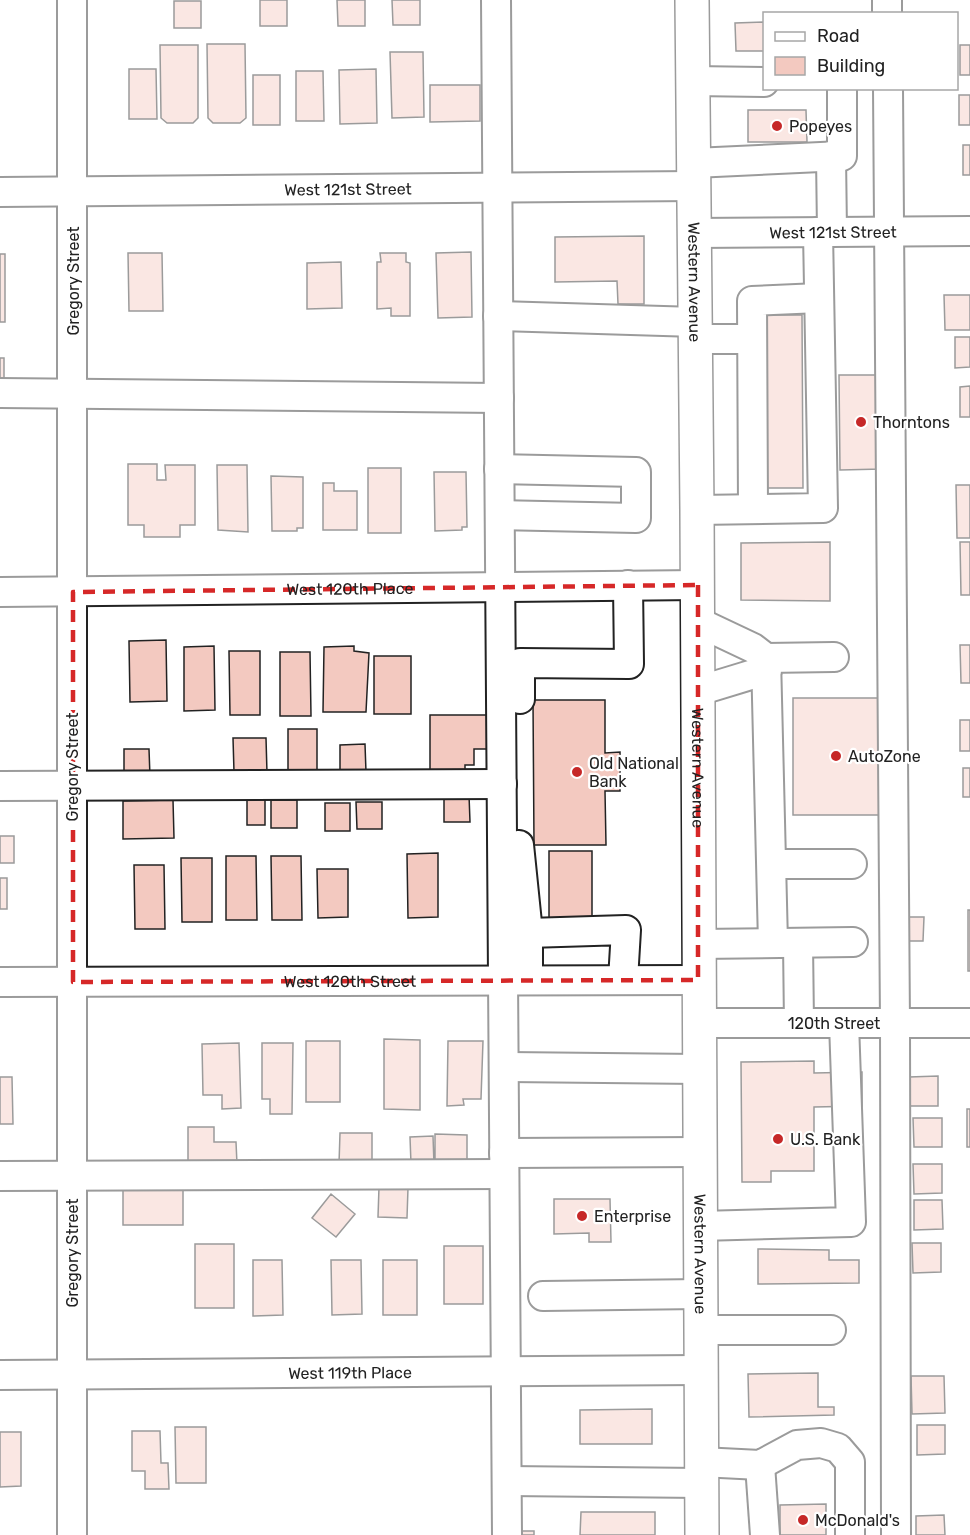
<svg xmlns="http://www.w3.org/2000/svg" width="970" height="1535" font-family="Rubik,sans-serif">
	<rect width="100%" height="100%" fill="#fff"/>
	<!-- building -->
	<path fill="#f3c9c0" stroke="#222" stroke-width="1.5" d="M 260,0 L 287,0 L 287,26 L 260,26 Z
		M 337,0 L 365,0 L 365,26 L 338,26 Z
		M 392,0 L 420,0 L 420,25 L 393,25 Z
		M 174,1 L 201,1 L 201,28 L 174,28 Z
		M 764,22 L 764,51 L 736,51 L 735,23 Z
		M 207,44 L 245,44 L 246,118 L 240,123 L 213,123 L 208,118 Z
		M 160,45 L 198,45 L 198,118 L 193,123 L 167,123 L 161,118 Z
		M 960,45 L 970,45 L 970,75 L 960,75 Z
		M 390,52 L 423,52 L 424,117 L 392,118 Z
		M 129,69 L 156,69 L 157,119 L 129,119 Z
		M 376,69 L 377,123 L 340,124 L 339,70 Z
		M 296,71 L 323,71 L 324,121 L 296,121 Z
		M 253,75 L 280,75 L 280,125 L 253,125 Z
		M 430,85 L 480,85 L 480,121 L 430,122 Z
		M 959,95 L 970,95 L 970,125 L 959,125 Z
		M 748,110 L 806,110 L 807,142 L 748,142 Z
		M 963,145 L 970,145 L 970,175 L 963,175 Z
		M 644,236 L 644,304 L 618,304 L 617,281 L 555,282 L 555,237 Z
		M 471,252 L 472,317 L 438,318 L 436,253 Z
		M 128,253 L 162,253 L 163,311 L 129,311 Z
		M 380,253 L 406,253 L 406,262 L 410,263 L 410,316 L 391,316 L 391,308 L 377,309 L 377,262 L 381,262 Z
		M 0,254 L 5,254 L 5,322 L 0,322 Z
		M 341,262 L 342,308 L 307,309 L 307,263 Z
		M 944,295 L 970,295 L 970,330 L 945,330 Z
		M 765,315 L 802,315 L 803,488 L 766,488 Z
		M 955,337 L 970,337 L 970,367 L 955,368 Z
		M 0,358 L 4,358 L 4,388 L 0,388 Z
		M 839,375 L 881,375 L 882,469 L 840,470 Z
		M 970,386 L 970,417 L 960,417 L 960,387 Z
		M 128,464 L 157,464 L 157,480 L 166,480 L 165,465 L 195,465 L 195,525 L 180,525 L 180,537 L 144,537 L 144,525 L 128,525 Z
		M 217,465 L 247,465 L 248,532 L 218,530 Z
		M 368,468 L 401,468 L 401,533 L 368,533 Z
		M 434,472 L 466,472 L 467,527 L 462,527 L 462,530 L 435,531 Z
		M 271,476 L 303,477 L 303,528 L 297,528 L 297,531 L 272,531 Z
		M 323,483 L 334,483 L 334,491 L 357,491 L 357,530 L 323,530 Z
		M 956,485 L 970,485 L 970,538 L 957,538 Z
		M 830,542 L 830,601 L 741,600 L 741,543 Z
		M 960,542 L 970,542 L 970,595 L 961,595 Z
		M 166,640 L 167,701 L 130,702 L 129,641 Z
		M 960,645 L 970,645 L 970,683 L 961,683 Z
		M 214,646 L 215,710 L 184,711 L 184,647 Z
		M 354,646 L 354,651 L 369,653 L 366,712 L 323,712 L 324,647 Z
		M 229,651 L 260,651 L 260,715 L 230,715 Z
		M 280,652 L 310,652 L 311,716 L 280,716 Z
		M 374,656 L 411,656 L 411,714 L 374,714 Z
		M 793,698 L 879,698 L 879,815 L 793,815 Z
		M 533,700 L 605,700 L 605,753 L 620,752 L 620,791 L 605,791 L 606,845 L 534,845 Z
		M 430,715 L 488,715 L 488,749 L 474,749 L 474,765 L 465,765 L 465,773 L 430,774 Z
		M 960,720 L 970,720 L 970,751 L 960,751 Z
		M 288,729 L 317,729 L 317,772 L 288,772 Z
		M 233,738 L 266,738 L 267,773 L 234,772 Z
		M 365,744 L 366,772 L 340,772 L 340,745 Z
		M 124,749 L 149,749 L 150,777 L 124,777 Z
		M 963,768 L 970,768 L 970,797 L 963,797 Z
		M 444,795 L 469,795 L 470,822 L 444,822 Z
		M 247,798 L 265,798 L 265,825 L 247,825 Z
		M 173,800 L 174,838 L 123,839 L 123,801 Z
		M 271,800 L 297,800 L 297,828 L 271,828 Z
		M 356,802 L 382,802 L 382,829 L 357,829 Z
		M 325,803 L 350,803 L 350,831 L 325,831 Z
		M 0,836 L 14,836 L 14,863 L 0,863 Z
		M 549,851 L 592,851 L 592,940 L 549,940 Z
		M 438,853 L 438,917 L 408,918 L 407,854 Z
		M 226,856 L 256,856 L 257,920 L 226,920 Z
		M 271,856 L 301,856 L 302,920 L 272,920 Z
		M 181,858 L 212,858 L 212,922 L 182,922 Z
		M 134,865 L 164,865 L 165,929 L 135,929 Z
		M 317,869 L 348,869 L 348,917 L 318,918 Z
		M 0,878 L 7,878 L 7,909 L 0,909 Z
		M 968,910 L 970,910 L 970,971 L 968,971 Z
		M 905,917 L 924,917 L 923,941 L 905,941 Z
		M 384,1039 L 420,1040 L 420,1110 L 384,1109 Z
		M 306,1041 L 340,1041 L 340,1102 L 306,1102 Z
		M 448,1041 L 483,1041 L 481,1099 L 463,1099 L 464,1105 L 447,1106 Z
		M 239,1043 L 241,1108 L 222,1109 L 222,1095 L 203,1095 L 202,1044 Z
		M 262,1043 L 293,1043 L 292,1114 L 270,1114 L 270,1099 L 262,1099 Z
		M 814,1061 L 814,1073 L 862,1072 L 862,1106 L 814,1107 L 814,1171 L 771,1171 L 771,1182 L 742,1182 L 741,1062 Z
		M 938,1076 L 938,1106 L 909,1106 L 909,1077 Z
		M 0,1077 L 12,1077 L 13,1124 L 0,1124 Z
		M 967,1109 L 970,1109 L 970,1147 L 967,1147 Z
		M 913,1118 L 942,1118 L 942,1147 L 914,1147 Z
		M 188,1127 L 214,1127 L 214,1142 L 236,1142 L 237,1164 L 188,1165 Z
		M 340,1133 L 372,1133 L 372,1164 L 339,1164 Z
		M 435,1134 L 467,1135 L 467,1164 L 435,1164 Z
		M 433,1136 L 434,1164 L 411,1164 L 410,1137 Z
		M 913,1164 L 942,1164 L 942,1193 L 914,1194 Z
		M 183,1187 L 183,1225 L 123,1225 L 123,1188 Z
		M 379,1187 L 408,1188 L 407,1218 L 378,1217 Z
		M 331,1194 L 355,1214 L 336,1237 L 312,1218 Z
		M 554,1199 L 610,1199 L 611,1242 L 589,1242 L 589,1233 L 554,1234 Z
		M 914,1200 L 942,1200 L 943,1229 L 914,1230 Z
		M 912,1243 L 941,1243 L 941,1272 L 913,1273 Z
		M 195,1244 L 234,1244 L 234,1308 L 195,1308 Z
		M 444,1246 L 483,1246 L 483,1304 L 444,1304 Z
		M 758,1249 L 829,1250 L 829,1260 L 859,1260 L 859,1283 L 758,1284 Z
		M 253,1260 L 282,1260 L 283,1315 L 253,1316 Z
		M 331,1260 L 361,1260 L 362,1314 L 332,1315 Z
		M 383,1260 L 417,1260 L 417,1315 L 383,1315 Z
		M 818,1373 L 818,1407 L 834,1407 L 834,1415 L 749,1417 L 748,1374 Z
		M 911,1376 L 944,1376 L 945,1413 L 912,1414 Z
		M 652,1409 L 652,1444 L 580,1444 L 580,1410 Z
		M 917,1425 L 945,1425 L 945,1454 L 917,1455 Z
		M 175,1427 L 206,1427 L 206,1483 L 176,1483 Z
		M 132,1431 L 160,1431 L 161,1463 L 168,1463 L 169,1489 L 145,1489 L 145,1471 L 132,1471 Z
		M 0,1432 L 21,1432 L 21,1486 L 0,1487 Z
		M 826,1504 L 826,1535 L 780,1535 L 780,1505 Z
		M 581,1512 L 655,1512 L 655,1535 L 580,1535 Z
		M 944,1515 L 945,1535 L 916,1535 L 916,1516 Z
		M 516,1531 L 534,1531 L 534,1535 L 516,1535 Z"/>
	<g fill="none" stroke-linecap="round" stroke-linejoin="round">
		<!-- minor casing -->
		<g stroke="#222" stroke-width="32">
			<g id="minor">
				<path d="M 72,0 L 72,1535"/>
				<path d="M 496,0 L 507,1535"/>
				<path d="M 887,0 L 887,14"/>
				<path d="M 693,81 L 764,82"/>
				<path d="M 888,88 L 895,1023 L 896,1535"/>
				<path d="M 831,156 L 832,232"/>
				<path d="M 694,163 L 842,156 L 842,88"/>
				<path id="s1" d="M 0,192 L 695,186"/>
				<path id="s2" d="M 695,233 L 970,231"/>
				<path d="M 498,316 L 696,322"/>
				<path d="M 696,339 L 752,339"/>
				<path d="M 0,393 L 499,398"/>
				<path d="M 499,469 L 636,472 L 636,518 L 500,515"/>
				<path d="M 753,509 L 752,301 L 819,298"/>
				<path d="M 697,510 L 823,508 L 818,232"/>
				<path id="s3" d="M 0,592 L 698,585"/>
				<path d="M 698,622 L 753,648 L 766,658"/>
				<path d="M 698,691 L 767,670"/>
				<path d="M 520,699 L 520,663 L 629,664 L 628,585"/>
				<path d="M 0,786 L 502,784"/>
				<path d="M 519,845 L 528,933 L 528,980"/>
				<path d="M 772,864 L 852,864"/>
				<path d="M 528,933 L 626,930 L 623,980"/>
				<path d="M 773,943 L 766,658 L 834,657"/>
				<path d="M 798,943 L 799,1023"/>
				<path d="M 698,944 L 853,942"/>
				<path id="s4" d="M 0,982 L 698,980"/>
				<path id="s5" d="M 699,1023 L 970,1023"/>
				<path d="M 504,1067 L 699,1069"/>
				<path d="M 504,1153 L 699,1152"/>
				<path d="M 0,1176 L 504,1174"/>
				<path d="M 700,1226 L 851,1222 L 844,1023"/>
				<path d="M 543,1296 L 700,1294"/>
				<path d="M 700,1330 L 831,1330"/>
				<path id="s6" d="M 0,1375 L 700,1370"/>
				<path d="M 701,1462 L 760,1465 L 797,1445 L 821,1443 L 838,1448 L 850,1462 L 850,1535"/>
				<path d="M 760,1465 L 765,1535"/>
				<path d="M 507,1481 L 701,1483"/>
			</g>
		</g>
		<!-- major casing -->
		<g stroke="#222" stroke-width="36">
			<g id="major">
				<path id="s7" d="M 692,0 L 697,510 L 702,1535"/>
			</g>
		</g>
		<!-- minor -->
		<use href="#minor" stroke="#fff" stroke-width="28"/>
		<!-- major -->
		<use href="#major" stroke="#fff" stroke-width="33"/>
	</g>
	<!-- marked area -->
	<path d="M0 0H970V1535H0ZM 698,585 L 698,980 L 73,982 L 73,592 Z" fill="#fff" fill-opacity=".55" fill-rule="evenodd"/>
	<path fill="none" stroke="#d62828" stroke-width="4.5" stroke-dasharray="12 8" stroke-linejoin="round" d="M 698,585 L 698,980 L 73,982 L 73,592 Z"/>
	<!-- markers -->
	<g fill="#c62828" stroke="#fff" stroke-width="2">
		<circle cx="777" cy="126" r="6"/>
		<circle cx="861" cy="422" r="6"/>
		<circle cx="836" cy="756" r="6"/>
		<circle cx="577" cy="772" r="6"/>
		<circle cx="778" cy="1139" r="6"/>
		<circle cx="582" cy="1216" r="6"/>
		<circle cx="803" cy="1520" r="6"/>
	</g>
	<g text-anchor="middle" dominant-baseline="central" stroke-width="4.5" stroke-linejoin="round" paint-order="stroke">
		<!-- poi labels -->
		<g font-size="16" fill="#222" stroke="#fff" text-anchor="start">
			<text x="789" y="126">Popeyes</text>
			<text x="873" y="422">Thorntons</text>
			<text x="848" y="756">AutoZone</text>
			<text x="589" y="763">Old National<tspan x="589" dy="18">Bank</tspan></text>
			<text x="790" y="1139">U.S. Bank</text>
			<text x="594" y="1216">Enterprise</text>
			<text x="815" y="1520">McDonald's</text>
		</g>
		<!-- street labels -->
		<g font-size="16" fill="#222" stroke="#fff">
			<text stroke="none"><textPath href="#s1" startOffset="348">West 121st Street</textPath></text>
			<text stroke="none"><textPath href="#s2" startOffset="138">West 121st Street</textPath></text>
			<text transform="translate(73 281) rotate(-90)">Gregory Street</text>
			<text stroke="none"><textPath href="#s7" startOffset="282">Western Avenue</textPath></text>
			<text stroke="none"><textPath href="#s3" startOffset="350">West 120th Place</textPath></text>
			<text transform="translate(72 767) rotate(-90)">Gregory Street</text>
			<text stroke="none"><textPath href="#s7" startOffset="768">Western Avenue</textPath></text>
			<text stroke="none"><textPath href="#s4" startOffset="350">West 120th Street</textPath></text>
			<text stroke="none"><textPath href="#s5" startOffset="135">120th Street</textPath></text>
			<text transform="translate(72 1253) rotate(-90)">Gregory Street</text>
			<text stroke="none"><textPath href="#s7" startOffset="1254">Western Avenue</textPath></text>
			<text stroke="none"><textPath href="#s6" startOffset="350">West 119th Place</textPath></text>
		</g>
	</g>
	<!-- legend -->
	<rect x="763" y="12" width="195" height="78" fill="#ffffff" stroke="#a7a7a7" stroke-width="1.5"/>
	<rect x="775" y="32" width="30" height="9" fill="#ffffff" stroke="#a7a7a7" stroke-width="1.5"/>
	<text x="817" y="42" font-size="18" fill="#222222">Road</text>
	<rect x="775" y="57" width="30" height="18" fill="#f3c9c0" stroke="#a7a7a7" stroke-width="1.5"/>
	<text x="817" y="72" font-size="18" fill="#222222">Building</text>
</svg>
